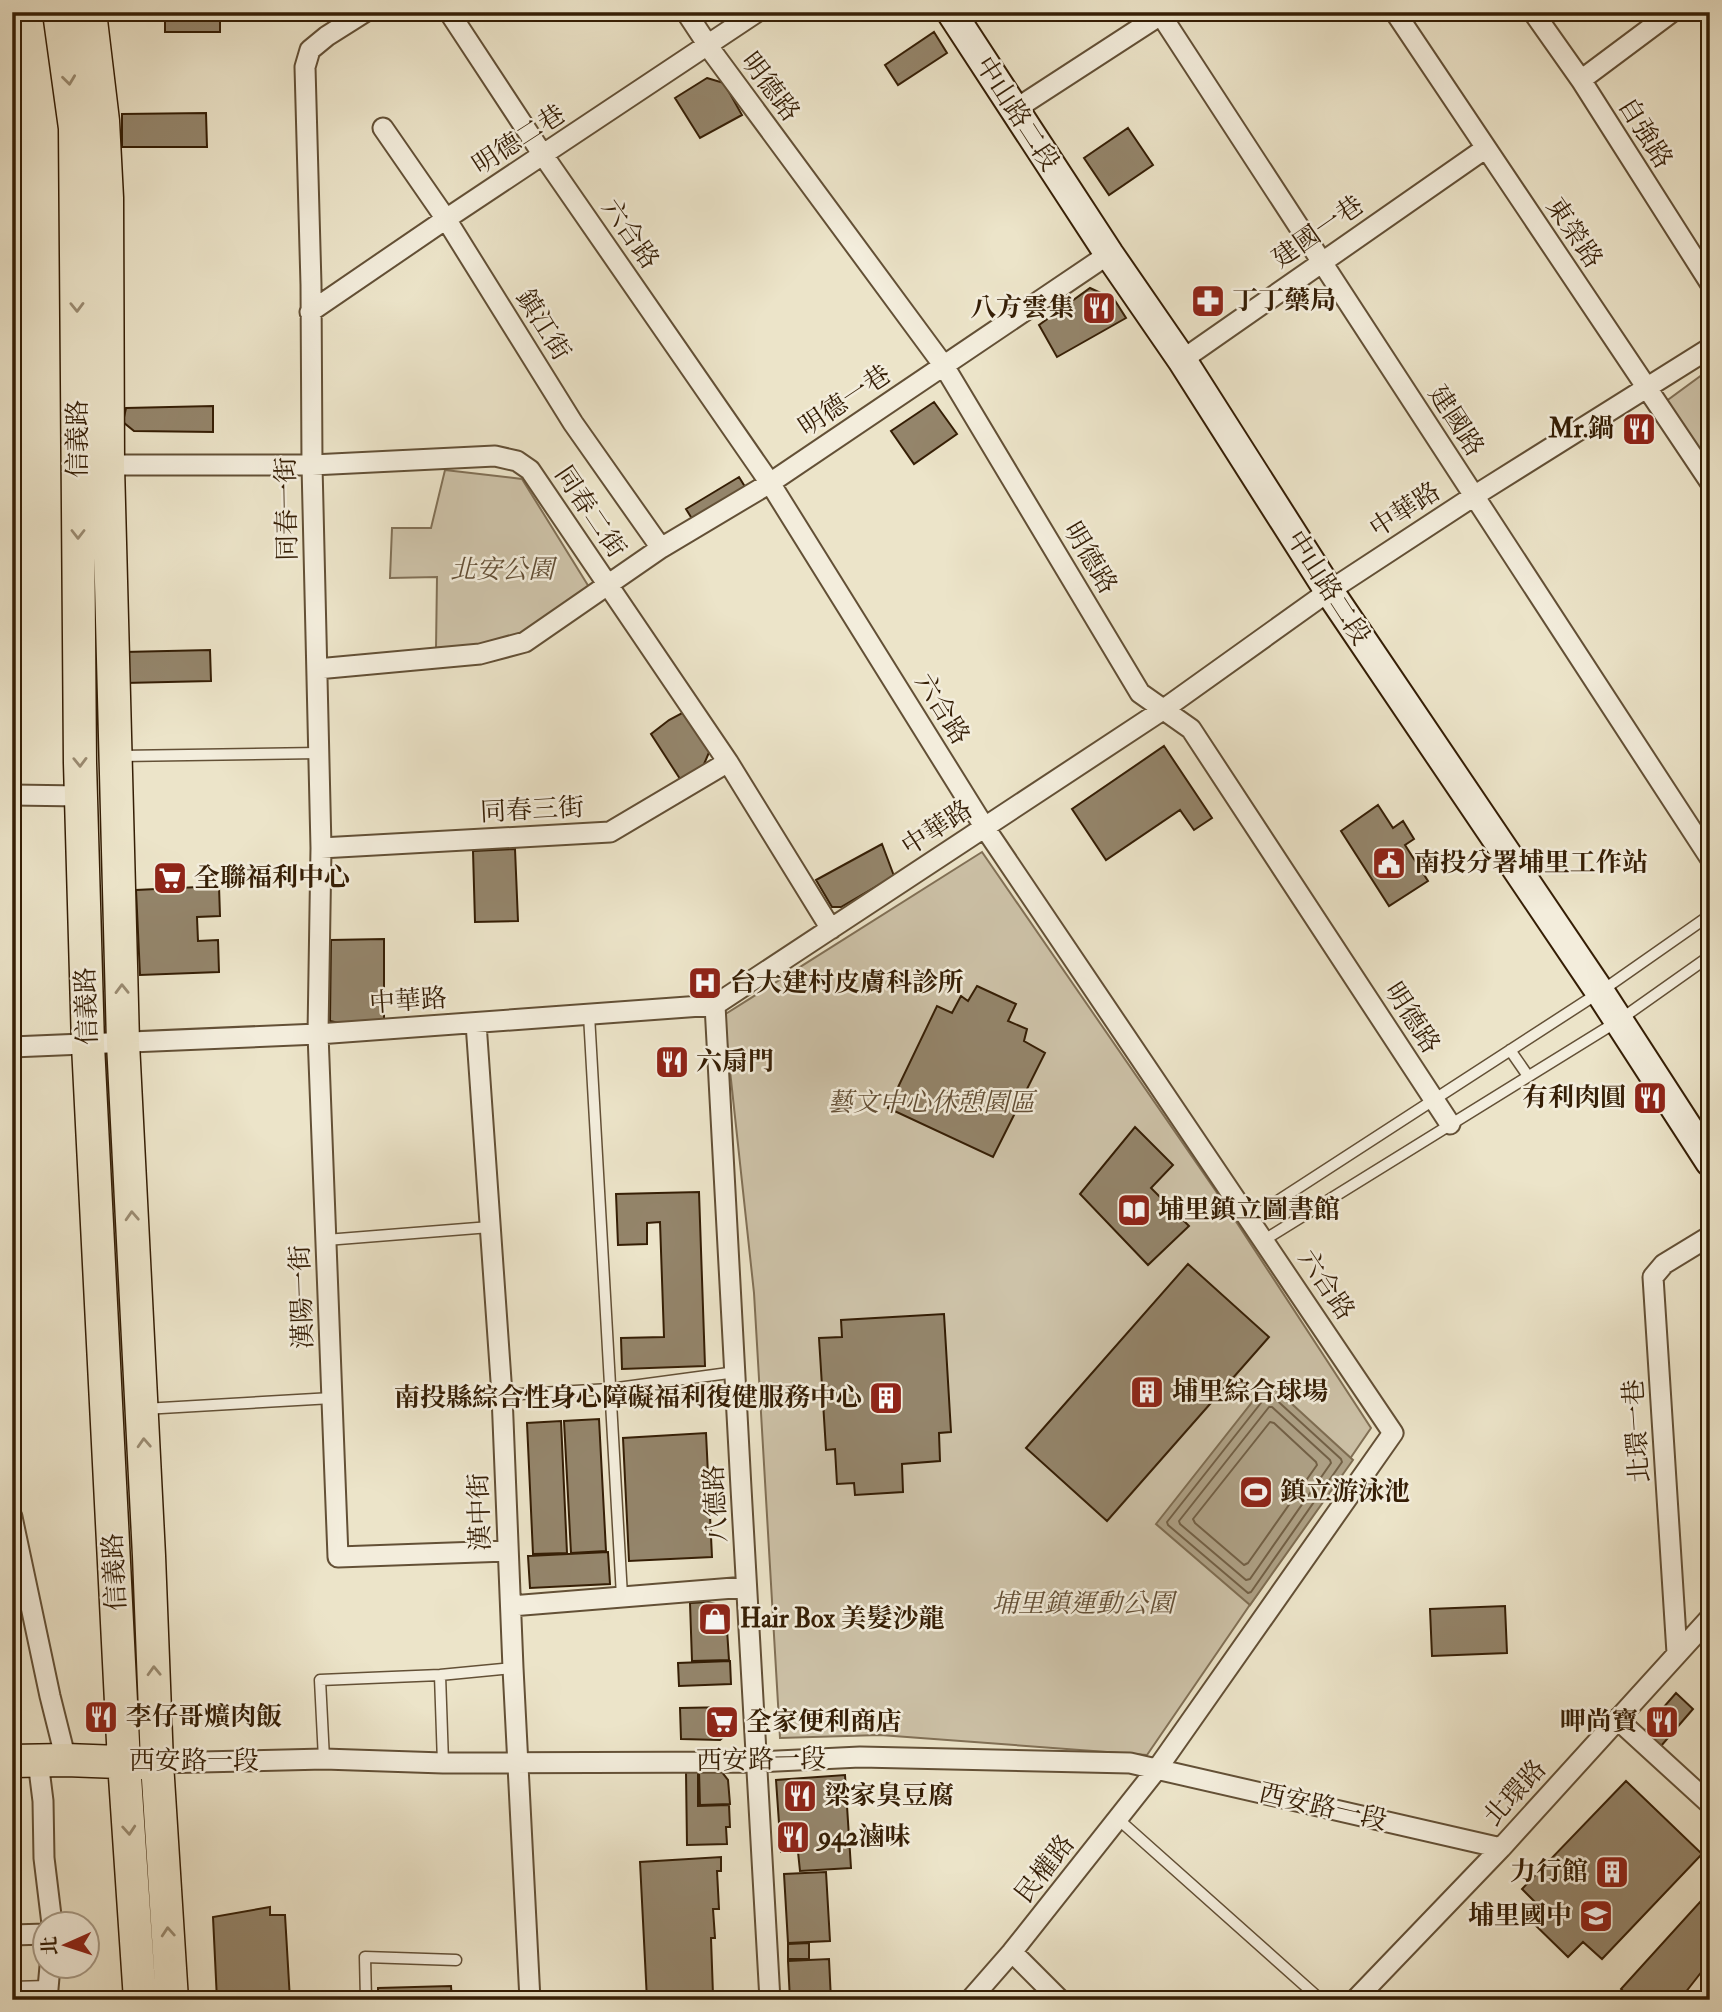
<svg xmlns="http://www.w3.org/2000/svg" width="1722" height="2012" font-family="'IM FELL Double Pica','Noto Serif TC',serif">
	<rect width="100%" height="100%" fill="#ece4c9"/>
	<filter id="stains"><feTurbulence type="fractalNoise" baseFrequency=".00286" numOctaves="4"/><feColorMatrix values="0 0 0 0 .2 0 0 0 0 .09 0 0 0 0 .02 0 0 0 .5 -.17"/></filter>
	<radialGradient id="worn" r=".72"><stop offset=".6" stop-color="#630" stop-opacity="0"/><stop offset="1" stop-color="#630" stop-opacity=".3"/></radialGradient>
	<!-- green -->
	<path fill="#cdc2a8" stroke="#817056" stroke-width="2" d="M 1710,369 L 1710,469 L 1665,402 Z
		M 445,470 L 522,479 L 589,587 L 517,644 L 436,648 L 437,577 L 390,578 L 392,528 L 431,528 Z
		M 982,852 L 1222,1200 L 1371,1428 L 1147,1755 L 880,1735 L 780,1738 L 754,1293 L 724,1015 Z"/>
	<!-- water -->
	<path fill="#aea186" stroke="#7e6d52" stroke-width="2" d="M 1268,1382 L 1353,1460 L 1250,1605 L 1156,1524 Z"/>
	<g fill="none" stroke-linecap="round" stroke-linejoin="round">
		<!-- shore -->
		<path stroke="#726046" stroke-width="2" d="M 1268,1394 L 1271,1395 L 1341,1459 L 1342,1462 L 1251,1592 L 1248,1593 L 1168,1525 L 1167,1522 Z
			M 1269,1407 L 1272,1407 L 1330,1460 L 1331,1463 L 1250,1579 L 1246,1580 L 1180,1524 L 1179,1521 Z
			M 1270,1422 L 1274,1423 L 1316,1462 L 1317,1465 L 1248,1563 L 1244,1565 L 1195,1523 L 1193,1519 Z"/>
	</g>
	<!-- building -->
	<path fill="#94856b" stroke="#351e05" stroke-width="2" d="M 165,12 L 220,12 L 220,32 L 165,32 Z
		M 934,32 L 947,53 L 898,85 L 885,65 Z
		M 707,78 L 724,83 L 742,115 L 700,138 L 675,98 Z
		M 206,113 L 207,147 L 122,147 L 122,114 Z
		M 1128,128 L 1153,165 L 1109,195 L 1084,158 Z
		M 1090,288 L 1114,299 L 1126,318 L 1057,357 L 1039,325 Z
		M 934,402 L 957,434 L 914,464 L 891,431 Z
		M 213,406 L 213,432 L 134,431 L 123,422 L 126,408 Z
		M 739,477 L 747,490 L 694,522 L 686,509 Z
		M 210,650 L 211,681 L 125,683 L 124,652 Z
		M 684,712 L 711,748 L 701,771 L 682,782 L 651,734 L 669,720 Z
		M 1164,746 L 1212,818 L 1194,830 L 1180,810 L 1106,860 L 1072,809 Z
		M 1378,805 L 1393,828 L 1403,821 L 1414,839 L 1405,845 L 1428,881 L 1389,906 L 1341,831 Z
		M 882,844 L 894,876 L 841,907 L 832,907 L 816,880 Z
		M 515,849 L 518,921 L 475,922 L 473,851 Z
		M 219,886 L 220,916 L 197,917 L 198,941 L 218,940 L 219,972 L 140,975 L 136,890 Z
		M 384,939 L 384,1020 L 348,1025 L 330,1021 L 331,940 Z
		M 977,986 L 1016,1004 L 1008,1021 L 1027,1029 L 1024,1041 L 1045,1053 L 993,1157 L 888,1108 L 937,1006 L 952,1013 L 961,996 L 968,1001 Z
		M 1135,1127 L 1173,1165 L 1151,1188 L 1189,1226 L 1148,1265 L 1080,1194 Z
		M 699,1192 L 705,1366 L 622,1369 L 621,1338 L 664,1337 L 660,1222 L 647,1223 L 647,1244 L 618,1245 L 616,1194 Z
		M 1188,1264 L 1269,1337 L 1107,1521 L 1026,1448 Z
		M 944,1314 L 951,1432 L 939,1433 L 940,1461 L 902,1464 L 903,1492 L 855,1495 L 854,1483 L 837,1484 L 835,1449 L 826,1450 L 819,1338 L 842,1337 L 841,1320 Z
		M 599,1419 L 606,1551 L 571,1553 L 564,1421 Z
		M 561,1421 L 567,1553 L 533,1554 L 527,1423 Z
		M 706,1433 L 712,1557 L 629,1561 L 623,1438 Z
		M 608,1552 L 610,1584 L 530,1588 L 528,1556 Z
		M 708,1602 L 715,1604 L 726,1614 L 729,1660 L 692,1661 L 690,1603 Z
		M 1505,1606 L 1507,1653 L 1432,1656 L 1430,1609 Z
		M 730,1661 L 731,1684 L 679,1686 L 678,1663 Z
		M 1676,1693 L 1693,1709 L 1661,1746 L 1649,1735 L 1646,1730 L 1649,1724 Z
		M 732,1707 L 732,1729 L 720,1740 L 681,1739 L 680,1708 Z
		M 699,1771 L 721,1771 L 728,1780 L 730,1804 L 700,1805 Z
		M 686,1772 L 698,1772 L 698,1806 L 729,1805 L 730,1827 L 726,1827 L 727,1844 L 687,1845 Z
		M 845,1775 L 851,1868 L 800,1871 L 798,1852 L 781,1852 L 776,1780 Z
		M 1626,1781 L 1702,1854 L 1602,1959 L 1583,1942 L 1568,1957 L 1528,1918 L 1539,1906 L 1522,1889 Z
		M 721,1857 L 721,1871 L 717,1871 L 719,1909 L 713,1909 L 715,1938 L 711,1938 L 713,1995 L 721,1995 L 721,2000 L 647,2000 L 640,1862 Z
		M 826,1872 L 830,1941 L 788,1943 L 784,1874 Z
		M 1700,1902 L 1710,1908 L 1710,1961 L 1685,1993 L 1694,2000 L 1632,2000 L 1621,1989 Z
		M 270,1907 L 270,1915 L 285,1915 L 290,2000 L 217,2000 L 213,1917 Z
		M 809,1943 L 809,1959 L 788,1959 L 788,1944 Z
		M 829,1959 L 831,2000 L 790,2000 L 788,1961 Z
		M 451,1986 L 452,2000 L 378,2000 L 378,1988 Z"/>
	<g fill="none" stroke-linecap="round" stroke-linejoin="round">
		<!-- lane casing -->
		<g stroke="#635036" stroke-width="13">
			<path id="lane" d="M 120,756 L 319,753
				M 589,1015 L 622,1596
				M 1510,1050 L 1528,1076
				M 1250,1219 L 1600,992 L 1710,915
				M 326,1240 L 490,1227
				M 1264,1240 L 1618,1021 L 1710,956
				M 502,1395 L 610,1389 L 736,1372
				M 144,1409 L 332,1398
				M 440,1675 L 443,1763
				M 324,1759 L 320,1680 L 440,1675 L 513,1668
				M 1118,1819 L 1321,2000
				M 12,1987 L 48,1986
				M 366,2000 L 365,1957 L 456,1960"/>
		</g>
		<!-- street casing -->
		<g stroke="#635036" stroke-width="23">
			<path id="street" d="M 365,12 L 327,36 L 310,50 L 305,67 L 311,285 L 312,465 L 321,848 L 318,1034 L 338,1557 L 507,1551
				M 449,12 L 543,155 L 770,483 L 985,828 L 1393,1433 L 1157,1769 L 1012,1952 L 970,2000
				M 686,12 L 713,53 L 944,366 L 1140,693 L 1191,729 L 1450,1124
				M 1159,12 L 1710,858
				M 1395,12 L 1710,482
				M 1533,12 L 1581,80 L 1710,283
				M 1581,80 L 1672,12
				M 1014,110 L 1165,12
				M 383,128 L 446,219 L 573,423 L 661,548
				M 310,312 L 446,219 L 757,12
				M 1182,360 L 1486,148
				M 100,465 L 312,465 L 495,456 L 517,461 L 530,470 L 728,762 L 831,929
				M 317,669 L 480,654 L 525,642 L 661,548 L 770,483 L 1109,254
				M 12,795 L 81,796
				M 321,848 L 610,832 L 728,762
				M 715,1005 C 734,1337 749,1668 770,2000
				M 476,1023 L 502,1395 L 513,1668 L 530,2000
				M 12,1047 L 318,1034 L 715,1005 L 1164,709 L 1329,591 L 1474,496 L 1710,348
				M 12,1517 L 50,1696 L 66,1760
				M 511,1606 L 746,1587
				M 1677,1653 L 1653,1277 L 1664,1264 L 1710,1236
				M 1617,1719 L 1710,1804
				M 38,1761 L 43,1801 L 44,1858 L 52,1924
				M 157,1763 L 324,1759 L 443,1763 L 755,1762 L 860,1757 L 1130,1763 L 1501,1848
				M 12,1935 L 46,1934
				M 1012,1952 L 1060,2000
				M 47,2000 L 50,1966
				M 1355,2000 L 1501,1848 L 1710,1618"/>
		</g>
		<!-- secondary casing -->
		<g stroke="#351e05" stroke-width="32">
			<path id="secondary" d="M 951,12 L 1109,254 L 1182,360 L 1329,591 L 1600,992 L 1710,1162"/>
		</g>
		<!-- primary casing -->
		<g stroke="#351e05" stroke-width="35">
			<path id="primary" d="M 59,12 L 75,128 L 80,763 L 88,1045 L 124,1762 L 140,2000
				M 90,12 L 103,121 L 107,198 L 108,466 L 123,1043 L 149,1556 L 157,1763 L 172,2000
				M 12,1761 L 66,1760 L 145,1763"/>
		</g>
		<!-- lane -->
		<use href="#lane" stroke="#f3eddc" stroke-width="10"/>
		<!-- street -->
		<use href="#street" stroke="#f3eddc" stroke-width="19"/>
		<!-- secondary -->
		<use href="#secondary" stroke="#f3eddc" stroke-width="28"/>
		<!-- primary -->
		<use href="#primary" stroke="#ece4c9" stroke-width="32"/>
	</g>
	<!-- one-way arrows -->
	<defs><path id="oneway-chevron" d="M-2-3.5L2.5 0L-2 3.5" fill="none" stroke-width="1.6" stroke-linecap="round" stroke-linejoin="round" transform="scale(1.75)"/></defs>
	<g stroke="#9a8b71">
		<use href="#oneway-chevron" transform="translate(69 80) rotate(83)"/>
		<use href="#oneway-chevron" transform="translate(77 307) rotate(89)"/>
		<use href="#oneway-chevron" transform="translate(78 534) rotate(90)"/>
		<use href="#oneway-chevron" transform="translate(80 762) rotate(89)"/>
		<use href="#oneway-chevron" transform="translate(122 989) rotate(-91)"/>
		<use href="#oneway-chevron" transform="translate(132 1216) rotate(-93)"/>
		<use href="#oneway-chevron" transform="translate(144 1443) rotate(-93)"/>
		<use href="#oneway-chevron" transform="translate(154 1671) rotate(-92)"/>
		<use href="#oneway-chevron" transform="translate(129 1830) rotate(86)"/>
		<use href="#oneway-chevron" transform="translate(168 1932) rotate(-94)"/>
	</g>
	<!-- icons -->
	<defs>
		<g id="pharmacy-square" transform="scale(1.75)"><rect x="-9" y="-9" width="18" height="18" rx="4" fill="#8f2418" stroke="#f3eddc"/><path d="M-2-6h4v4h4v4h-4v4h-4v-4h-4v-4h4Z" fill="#fff"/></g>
		<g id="restaurant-square" transform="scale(1.75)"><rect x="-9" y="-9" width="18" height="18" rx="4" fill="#8f2418" stroke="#f3eddc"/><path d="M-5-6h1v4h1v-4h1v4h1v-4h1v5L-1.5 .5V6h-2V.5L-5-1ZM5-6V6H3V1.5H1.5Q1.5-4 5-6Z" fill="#fff"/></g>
		<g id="civic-square" transform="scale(1.75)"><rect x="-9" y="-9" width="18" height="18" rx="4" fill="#8f2418" stroke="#f3eddc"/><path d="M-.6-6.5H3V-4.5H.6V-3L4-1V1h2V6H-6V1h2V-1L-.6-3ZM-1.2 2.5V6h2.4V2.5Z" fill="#fff"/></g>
		<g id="supermarket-square" transform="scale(1.75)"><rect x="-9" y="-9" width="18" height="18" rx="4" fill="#8f2418" stroke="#f3eddc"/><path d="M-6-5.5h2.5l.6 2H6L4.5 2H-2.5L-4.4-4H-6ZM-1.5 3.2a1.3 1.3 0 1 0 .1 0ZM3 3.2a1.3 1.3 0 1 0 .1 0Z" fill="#fff"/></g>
		<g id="hospital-square" transform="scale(1.75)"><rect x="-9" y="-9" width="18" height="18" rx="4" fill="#8f2418" stroke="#f3eddc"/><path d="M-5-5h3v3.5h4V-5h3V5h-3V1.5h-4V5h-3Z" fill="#fff"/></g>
		<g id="library-square" transform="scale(1.75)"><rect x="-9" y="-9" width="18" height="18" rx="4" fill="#8f2418" stroke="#f3eddc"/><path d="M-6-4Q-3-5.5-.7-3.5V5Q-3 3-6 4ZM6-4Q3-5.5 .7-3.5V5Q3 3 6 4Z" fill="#fff"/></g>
		<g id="building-square" transform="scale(1.75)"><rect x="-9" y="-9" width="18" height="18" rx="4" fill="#8f2418" stroke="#f3eddc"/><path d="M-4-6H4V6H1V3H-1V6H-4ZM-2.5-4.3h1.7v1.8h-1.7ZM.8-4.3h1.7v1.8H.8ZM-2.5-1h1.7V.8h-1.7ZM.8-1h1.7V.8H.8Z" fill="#fff"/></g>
		<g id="stadium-square" transform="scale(1.75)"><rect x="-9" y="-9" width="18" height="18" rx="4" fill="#8f2418" stroke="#f3eddc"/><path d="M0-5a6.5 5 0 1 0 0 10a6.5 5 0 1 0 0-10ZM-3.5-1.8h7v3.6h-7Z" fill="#fff"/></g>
		<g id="shop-square" transform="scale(1.75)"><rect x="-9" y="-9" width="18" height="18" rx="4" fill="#8f2418" stroke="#f3eddc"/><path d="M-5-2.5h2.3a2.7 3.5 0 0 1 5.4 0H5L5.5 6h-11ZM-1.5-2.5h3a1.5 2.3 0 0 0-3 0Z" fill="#fff"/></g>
		<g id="school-square" transform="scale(1.75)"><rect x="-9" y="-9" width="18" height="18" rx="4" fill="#8f2418" stroke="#f3eddc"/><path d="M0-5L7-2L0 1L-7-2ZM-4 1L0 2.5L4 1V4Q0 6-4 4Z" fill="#fff"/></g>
	</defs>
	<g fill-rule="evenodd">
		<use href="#pharmacy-square" x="1208" y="301"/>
		<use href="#restaurant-square" x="1099" y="308"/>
		<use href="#restaurant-square" x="1639" y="429"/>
		<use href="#civic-square" x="1389" y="863"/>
		<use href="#supermarket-square" x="170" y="878"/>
		<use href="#hospital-square" x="705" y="983"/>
		<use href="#restaurant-square" x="672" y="1062"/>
		<use href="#restaurant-square" x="1650" y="1098"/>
		<use href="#library-square" x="1134" y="1210"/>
		<use href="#building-square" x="1147" y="1392"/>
		<use href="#building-square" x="886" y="1398"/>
		<use href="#stadium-square" x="1256" y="1492"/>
		<use href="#shop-square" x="715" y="1619"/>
		<use href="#restaurant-square" x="101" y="1717"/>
		<use href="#supermarket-square" x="722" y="1722"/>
		<use href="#restaurant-square" x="1662" y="1722"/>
		<use href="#restaurant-square" x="800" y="1796"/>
		<use href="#restaurant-square" x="793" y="1837"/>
		<use href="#building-square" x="1612" y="1872"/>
		<use href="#school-square" x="1596" y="1916"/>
	</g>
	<g text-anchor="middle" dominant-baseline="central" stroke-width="5" stroke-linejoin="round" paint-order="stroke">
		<!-- street labels -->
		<g font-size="26" fill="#351e05" stroke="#f3eddc">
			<text transform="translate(770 87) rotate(53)">明德路</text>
			<text transform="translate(1017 114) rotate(57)">中山路二段</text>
			<text transform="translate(1645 133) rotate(58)">自強路</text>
			<text transform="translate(519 140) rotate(-33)">明德二巷</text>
			<text transform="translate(1318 232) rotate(-35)">建國一巷</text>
			<text transform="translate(1574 233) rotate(56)">東榮路</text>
			<text transform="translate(630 234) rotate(55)">六合路</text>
			<text transform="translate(543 325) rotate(58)">鎮江街</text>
			<text transform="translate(845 401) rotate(-34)">明德一巷</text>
			<text transform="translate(1456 421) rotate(57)">建國路</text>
			<text transform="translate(78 439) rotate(-90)">信義路</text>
			<text transform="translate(287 509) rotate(-91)">同春一街</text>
			<text transform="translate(1405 510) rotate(-33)">中華路</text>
			<text transform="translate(590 512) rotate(56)">同春二街</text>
			<text transform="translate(1090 558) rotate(59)">明德路</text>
			<text transform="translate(1328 588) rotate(57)">中山路二段</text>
			<text transform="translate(942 709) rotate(58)">六合路</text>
			<text transform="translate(532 810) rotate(-3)">同春三街</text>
			<text transform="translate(937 828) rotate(-33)">中華路</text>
			<text transform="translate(408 1001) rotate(-4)">中華路</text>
			<text transform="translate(87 1006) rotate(-92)">信義路</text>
			<text transform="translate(1412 1018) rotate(57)">明德路</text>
			<text transform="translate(1326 1285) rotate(56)">六合路</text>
			<text transform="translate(302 1297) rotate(-92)">漢陽一街</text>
			<text transform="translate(1637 1431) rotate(-94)">北環一巷</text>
			<text transform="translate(716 1504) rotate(-93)">八德路</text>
			<text transform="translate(480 1512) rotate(-92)">漢中街</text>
			<text transform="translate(115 1572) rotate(-93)">信義路</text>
			<text transform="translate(761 1760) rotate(-1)">西安路一段</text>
			<text x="194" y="1761">西安路一段</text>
			<text transform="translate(1515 1793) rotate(-48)">北環路</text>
			<text transform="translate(1323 1807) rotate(13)">西安路一段</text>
			<text transform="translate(1045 1869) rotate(-52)">民權路</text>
		</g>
		<!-- poi labels -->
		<g font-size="26" font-weight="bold" fill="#351e05" stroke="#f3eddc" text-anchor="start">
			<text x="1232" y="301">丁丁藥局</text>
			<text x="1074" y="308" text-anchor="end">八方雲集</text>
			<text x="1614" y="429" text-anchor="end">Mr.鍋</text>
			<text x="1414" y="863">南投分署埔里工作站</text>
			<text x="194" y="878">全聯福利中心</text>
			<text x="730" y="983">台大建村皮膚科診所</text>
			<text x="696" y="1062">六扇門</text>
			<text x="1626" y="1098" text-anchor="end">有利肉圓</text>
			<text x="1158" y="1210">埔里鎮立圖書館</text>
			<text x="1172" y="1392">埔里綜合球場</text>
			<text x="862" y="1398" text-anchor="end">南投縣綜合性身心障礙福利復健服務中心</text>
			<text x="1280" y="1492">鎮立游泳池</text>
			<text x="740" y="1619">Hair Box 美髮沙龍</text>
			<text x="126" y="1717">李仔哥爌肉飯</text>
			<text x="746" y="1722">全家便利商店</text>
			<text x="1638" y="1722" text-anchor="end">呷尚寶</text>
			<text x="824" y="1796">梁家臭豆腐</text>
			<text x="818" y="1837">942滷味</text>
			<text x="1588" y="1872" text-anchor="end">力行館</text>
			<text x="1572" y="1916" text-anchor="end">埔里國中</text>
		</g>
		<!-- park labels -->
		<g font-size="26" font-style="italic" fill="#634f36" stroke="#f3eddc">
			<text x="502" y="570">北安公園</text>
			<text x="931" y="1103">藝文中心休憩園區</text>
			<text x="1083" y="1604">埔里鎮運動公園</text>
		</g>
	</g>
	<!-- margin -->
	<rect width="1722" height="2012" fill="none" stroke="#ece4c9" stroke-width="42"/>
	<rect x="14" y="14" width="1694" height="1984" fill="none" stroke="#351e05" stroke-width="3.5"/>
	<rect x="21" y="21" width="1680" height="1970" fill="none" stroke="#351e05" stroke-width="2"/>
	<!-- north arrow -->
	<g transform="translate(66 1945) rotate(267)"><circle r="33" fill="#f3eddc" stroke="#a79a86" stroke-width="2"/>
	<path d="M0-5L12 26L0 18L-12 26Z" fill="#8f2418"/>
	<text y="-10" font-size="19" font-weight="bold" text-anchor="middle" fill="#351e05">北</text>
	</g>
	<rect width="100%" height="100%" filter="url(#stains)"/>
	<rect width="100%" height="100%" fill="url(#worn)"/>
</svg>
